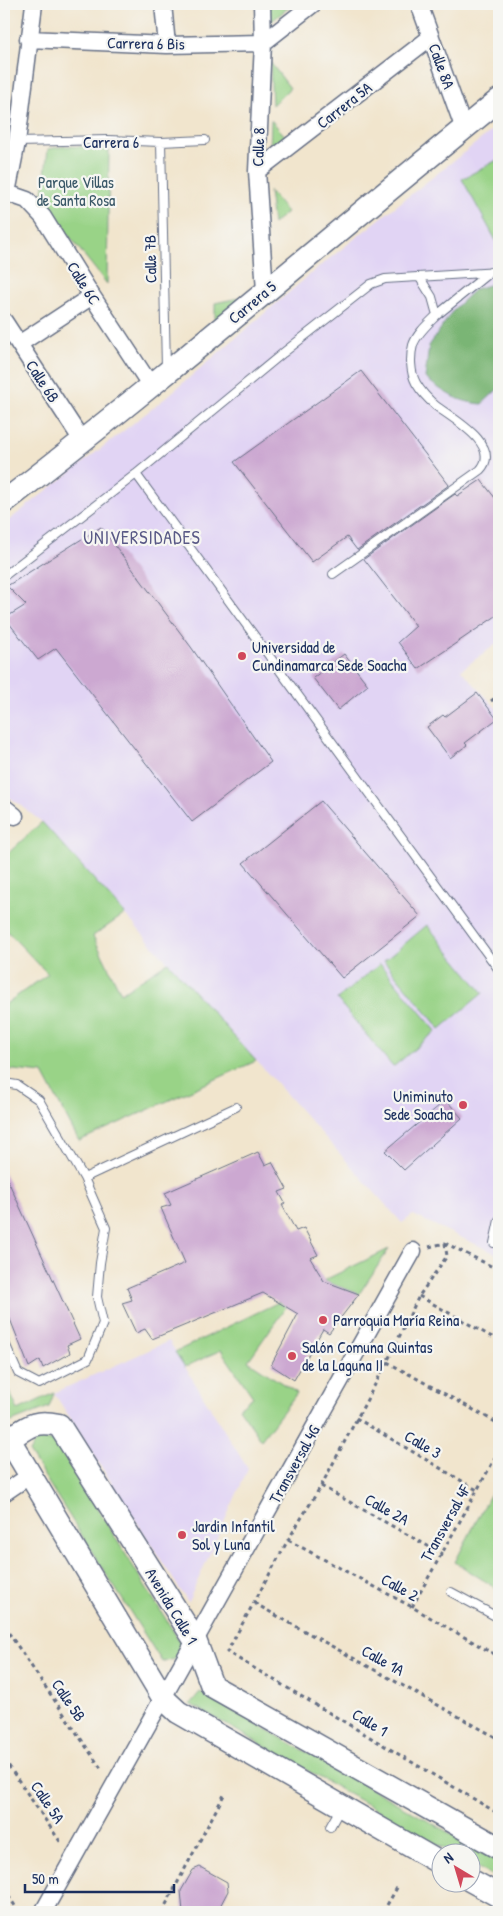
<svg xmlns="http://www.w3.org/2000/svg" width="503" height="1916" font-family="'Patrick Hand',sans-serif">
	<rect width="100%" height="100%" fill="#f6f6f2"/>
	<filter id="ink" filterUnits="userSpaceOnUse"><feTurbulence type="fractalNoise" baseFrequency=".02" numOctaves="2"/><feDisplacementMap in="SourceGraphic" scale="10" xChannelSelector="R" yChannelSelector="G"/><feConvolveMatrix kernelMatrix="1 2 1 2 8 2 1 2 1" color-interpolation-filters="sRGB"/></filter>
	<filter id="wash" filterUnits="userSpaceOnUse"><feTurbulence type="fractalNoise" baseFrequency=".0096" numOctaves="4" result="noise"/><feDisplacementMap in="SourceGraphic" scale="20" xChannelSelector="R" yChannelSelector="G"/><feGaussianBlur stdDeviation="1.12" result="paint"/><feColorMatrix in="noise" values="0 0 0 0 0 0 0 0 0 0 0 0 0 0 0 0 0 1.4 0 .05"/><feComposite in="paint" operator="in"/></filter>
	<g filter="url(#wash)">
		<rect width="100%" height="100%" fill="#f1e5cd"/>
		<!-- built -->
		<path fill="#e1d4f4" d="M 499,125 L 499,642 L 461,670 L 499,711 L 499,1255 L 413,1215 L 402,1223 L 42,822 L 4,793 L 4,524 L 163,400 L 320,266 Z
			M 169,1341 L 248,1469 L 188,1602 L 54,1393 Z"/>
		<!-- green -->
		<path fill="#99d387" stroke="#5a8172" d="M 267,4 L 293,4 L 268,24 Z
			M 270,62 L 290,88 L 272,105 Z
			M 271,120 L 287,138 L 270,151 Z
			M 66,146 L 109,148 L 107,284 L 42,202 L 48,149 Z
			M 499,159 L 499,246 L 462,179 Z
			M 269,191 L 287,212 L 273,224 Z
			M 248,296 L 215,326 L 215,303 Z
			M 42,822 L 125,914 L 93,936 L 121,993 L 168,962 L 256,1061 L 79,1141 L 43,1073 L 4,1069 L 4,1005 L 48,974 L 4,928 L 4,857 Z
			M 427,925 L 483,993 L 440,1029 L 384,961 Z
			M 380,964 L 436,1031 L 393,1067 L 337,999 Z
			M 389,1249 L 359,1294 L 324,1281 L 286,1307 L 248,1361 L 297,1393 L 261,1440 L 239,1408 L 253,1397 L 221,1350 L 185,1367 L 175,1352 Z
			M 4,1380 L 18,1410 L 54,1393 L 49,1407 L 11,1422 L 5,1420 Z
			M 38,1438 L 56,1442 L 182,1645 L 175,1659 L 162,1662 L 29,1452 Z
			M 499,1478 L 499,1590 L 455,1562 Z
			M 200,1692 L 499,1861 L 499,1866 L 493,1876 L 471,1864 L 470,1854 L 453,1853 L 190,1704 Z"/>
		<!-- forest -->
		<path fill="#7ab574" stroke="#4a7269" d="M 499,282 L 499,388 L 482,404 C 457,402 445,393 425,378 L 429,346 L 454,309 L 475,289 Z"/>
		<g id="blocks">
			<!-- building -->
			<path fill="#cca8d1" d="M 361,371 L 449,485 L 357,550 L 347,537 L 312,562 L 234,462 Z
				M 481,480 L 499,503 L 499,614 L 418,669 L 398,642 L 416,626 L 364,559 L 455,494 L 457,496 Z
				M 101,527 L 191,647 L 271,762 L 192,822 L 56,648 L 38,660 L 5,618 L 26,605 L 7,586 Z
				M 344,654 L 368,685 L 338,710 L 313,678 Z
				M 477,693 L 497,719 L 465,743 L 467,745 L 450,758 L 427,727 L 443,715 L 445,717 Z
				M 321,801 L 420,916 L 342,978 L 243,863 Z
				M 446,1100 L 462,1118 L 404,1170 L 385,1151 Z
				M 258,1152 L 265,1165 L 272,1162 L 287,1189 L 279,1192 L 285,1203 L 282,1205 L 296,1231 L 304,1228 L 318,1255 L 310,1258 L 324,1281 L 359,1294 L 329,1333 L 323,1329 L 294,1380 L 271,1365 L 298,1314 L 263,1293 L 152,1339 L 145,1329 L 136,1333 L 122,1303 L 132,1300 L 127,1288 L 185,1263 L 161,1208 L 171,1205 L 165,1193 Z
				M 4,1172 L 80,1339 L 67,1345 L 70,1353 L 43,1368 L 40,1360 L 29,1367 L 4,1304 Z
				M 200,1867 L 227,1882 L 228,1891 L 217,1912 L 183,1912 L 181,1891 L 193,1870 Z"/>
		</g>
	</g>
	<g filter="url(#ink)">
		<use href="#blocks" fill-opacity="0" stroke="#666f85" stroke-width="1"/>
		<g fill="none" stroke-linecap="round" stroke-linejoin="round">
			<!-- lane casing -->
			<g stroke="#666f85" stroke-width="10">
				<path id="lane" d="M 17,142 L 108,140 L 161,142 L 205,140
					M 161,142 L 166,368
					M 437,315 L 490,272
					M 136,474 L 499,970
					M 333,574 L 480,470 C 503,446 452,418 436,406 C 429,400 420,390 416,383 C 410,372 410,356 413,345 C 417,333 429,323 437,315 L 432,297 L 420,278
					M 4,576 L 136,474 L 283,353 L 371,284 L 385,279 L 499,272
					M 4,1083 L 17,1085 L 39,1100 L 84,1178 L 106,1228 L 100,1263 L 97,1297 L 103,1323 L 88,1359 L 39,1384 L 18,1373 L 4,1341
					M 84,1178 L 236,1107
					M 494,1243 L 499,1220
					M 451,1592 L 499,1618
					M 330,1827 L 340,1809"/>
			</g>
			<!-- street casing -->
			<g stroke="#666f85" stroke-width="19">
				<path id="street" d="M 163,4 L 167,45
					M 262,4 L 263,43 L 257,171 L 265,291
					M 419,4 L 464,129
					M 28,39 L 167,45 L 263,43 L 313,4
					M 257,171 L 431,37
					M 7,193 L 27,200 L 43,217 L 92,296 L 151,386
					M 4,196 L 7,193 L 17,142 L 34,4
					M 4,321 L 83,442
					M 19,344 L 92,296
					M 4,807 L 15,816
					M 4,1493 L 29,1476
					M 43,1912 L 413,1251"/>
			</g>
			<!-- secondary casing -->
			<g stroke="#666f85" stroke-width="25">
				<path id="secondary" d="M 4,502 C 172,373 333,234 499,100
					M 4,1431 L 164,1699 L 178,1712 L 440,1863
					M 8,1440 C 29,1426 33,1420 59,1425 L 195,1640 L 212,1686 L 499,1848
					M 470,1880 L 499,1896"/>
			</g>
			<!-- path -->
			<path stroke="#666f85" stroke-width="3" stroke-dasharray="4 4" stroke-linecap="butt" d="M 491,701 L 499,695
				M 445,1243 L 447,1256 L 419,1296 L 387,1362 L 321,1486 L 288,1540 L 227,1652 L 499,1814
				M 429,1247 L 445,1243 L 499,1270
				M 419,1296 L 499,1341
				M 387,1362 L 499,1424
				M 356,1418 L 477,1490
				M 321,1486 L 442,1554
				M 288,1540 L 412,1607 L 499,1657
				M 254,1603 L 499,1739
				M 412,1607 L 499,1451
				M 4,1626 L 102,1770
				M 4,1759 L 61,1843
				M 4,1889 L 19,1912
				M 162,1912 L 225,1793
				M 383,1912 L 398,1886"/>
			<!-- lane -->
			<use href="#lane" stroke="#fff" stroke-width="8"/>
			<!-- street -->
			<use href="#street" stroke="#fff" stroke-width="16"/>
			<!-- secondary -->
			<use href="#secondary" stroke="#fff" stroke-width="22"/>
		</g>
	</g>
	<!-- markers -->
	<g fill="#d1495b" stroke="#f6f6f2" stroke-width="2">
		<circle cx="242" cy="656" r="5"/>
		<circle cx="463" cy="1105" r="5"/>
		<circle cx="323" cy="1320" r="5"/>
		<circle cx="292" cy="1356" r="5"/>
		<circle cx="182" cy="1535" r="5"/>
	</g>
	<g text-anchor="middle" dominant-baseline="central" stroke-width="4.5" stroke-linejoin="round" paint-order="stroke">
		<!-- street labels -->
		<g font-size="16" fill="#1b2f5e" stroke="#f6f6f2">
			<text transform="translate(146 43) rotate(1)">Carrera 6 Bis</text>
			<text transform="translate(442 66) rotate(70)">Calle 8A</text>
			<text transform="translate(344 105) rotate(-38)">Carrera 5A</text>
			<text x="111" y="142">Carrera 6</text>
			<text transform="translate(258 147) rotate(-88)">Calle 8</text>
			<text transform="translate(150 259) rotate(-91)">Calle 7B</text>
			<text transform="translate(84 283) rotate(58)">Calle 6C</text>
			<text transform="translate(252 302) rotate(-40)">Carrera 5</text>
			<text transform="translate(43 381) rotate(57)">Calle 6B</text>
			<text transform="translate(423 1444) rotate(30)">Calle 3</text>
			<text transform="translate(294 1464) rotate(-61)">Transversal 4G</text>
			<text transform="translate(387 1509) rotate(29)">Calle 2A</text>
			<text transform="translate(445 1523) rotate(-61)">Transversal 4F</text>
			<text transform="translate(400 1587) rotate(29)">Calle 2</text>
			<text transform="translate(172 1606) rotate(59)">Avenida Calle 1</text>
			<text transform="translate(383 1660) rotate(29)">Calle 1A</text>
			<text transform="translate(69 1700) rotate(56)">Calle 5B</text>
			<text transform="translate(370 1722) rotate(31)">Calle 1</text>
			<text transform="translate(48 1802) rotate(56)">Calle 5A</text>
		</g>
		<!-- park labels -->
		<g font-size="16" fill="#3a5868" stroke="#f6f6f2">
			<text x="76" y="182">Parque Villas<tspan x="76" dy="18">de Santa Rosa</tspan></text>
		</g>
		<!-- poi labels -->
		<g font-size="16" fill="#1b2f5e" stroke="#f6f6f2" text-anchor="start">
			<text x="252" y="647">Universidad de<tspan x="252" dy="18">Cundinamarca Sede Soacha</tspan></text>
			<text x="453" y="1096" text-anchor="end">Uniminuto<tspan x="453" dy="18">Sede Soacha</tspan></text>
			<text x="333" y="1320">Parroquia María Reina</text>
			<text x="302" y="1347">Salón Comuna Quintas<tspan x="302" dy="18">de la Laguna II</tspan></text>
			<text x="192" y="1526">Jardin Infantil<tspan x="192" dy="18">Sol y Luna</tspan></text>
		</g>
		<!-- neighbourhood labels -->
		<g font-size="18" letter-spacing="1" fill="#595986" stroke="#f6f6f2">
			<text x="142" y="537">UNIVERSIDADES</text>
		</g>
	</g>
	<!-- margin -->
	<rect width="503" height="1916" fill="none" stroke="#f6f6f2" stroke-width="20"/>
	<!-- north arrow -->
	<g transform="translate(456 1868) rotate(322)"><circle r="24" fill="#f6f6f2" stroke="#9ea6b7"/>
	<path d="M0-4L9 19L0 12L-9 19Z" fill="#d1495b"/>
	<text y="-8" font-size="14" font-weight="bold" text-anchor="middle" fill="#1b2f5e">N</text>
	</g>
	<!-- scale -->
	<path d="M25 1884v8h149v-8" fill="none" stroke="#1b2f5e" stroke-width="2.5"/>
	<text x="32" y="1884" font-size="15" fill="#1b2f5e" stroke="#f6f6f2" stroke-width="4" paint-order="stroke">50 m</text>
</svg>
